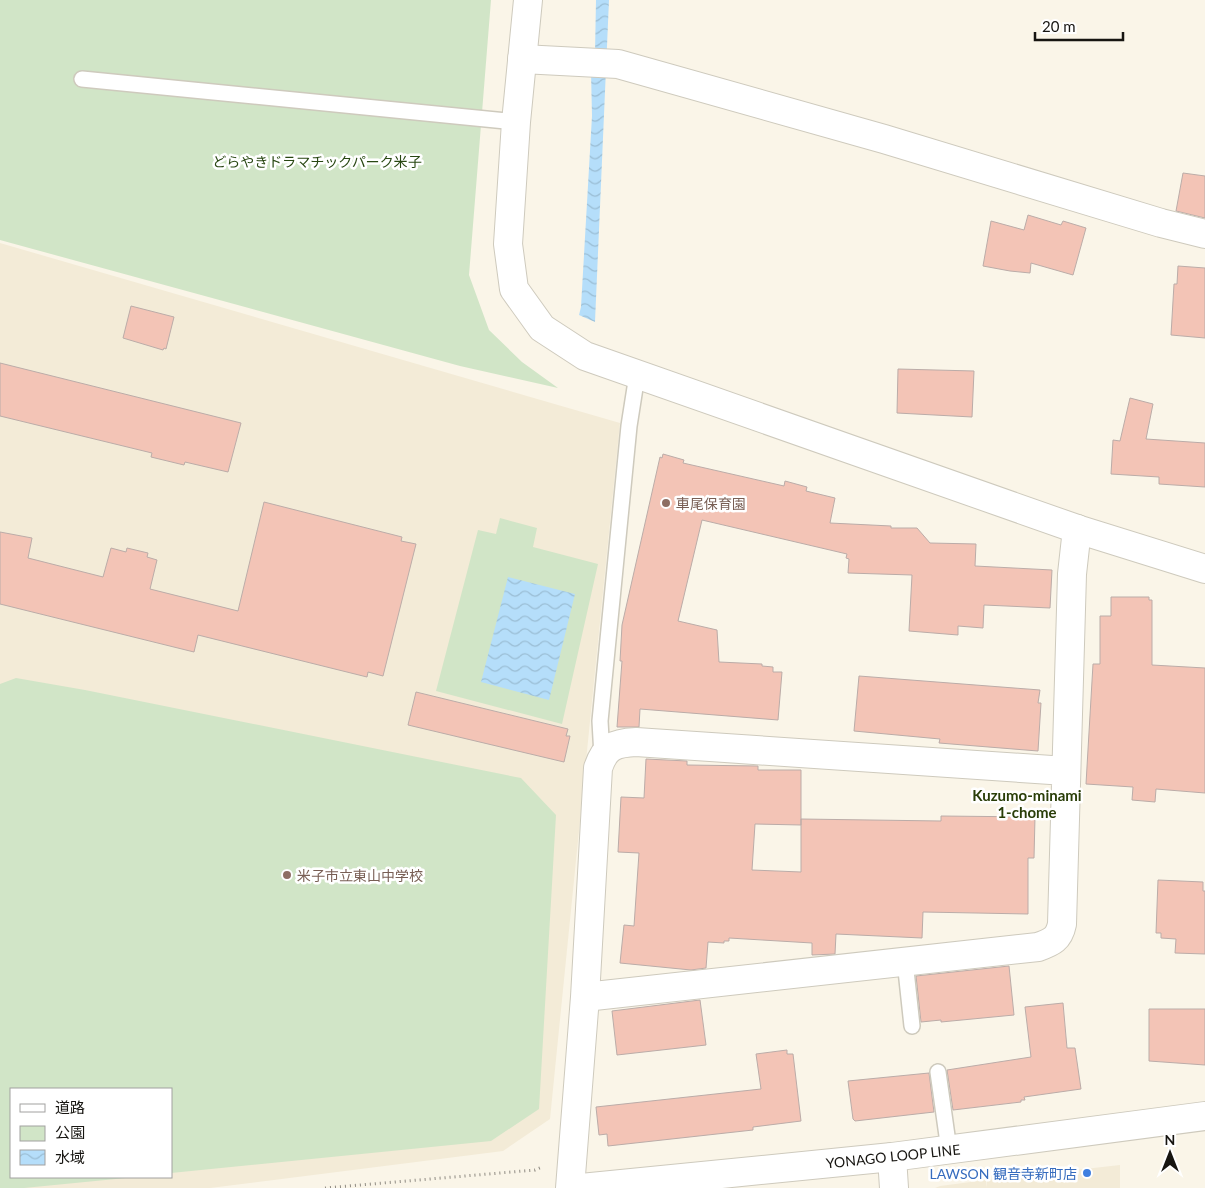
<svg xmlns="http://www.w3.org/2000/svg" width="1205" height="1188" font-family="Lato,'Noto Sans JP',sans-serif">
	<defs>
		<pattern id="water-waves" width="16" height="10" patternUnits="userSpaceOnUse" patternTransform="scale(1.25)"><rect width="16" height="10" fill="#b5defa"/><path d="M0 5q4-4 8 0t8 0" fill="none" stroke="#9bbed5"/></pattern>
	</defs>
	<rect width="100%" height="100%" fill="#faf5e8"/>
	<!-- built -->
	<path fill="#f3ebd7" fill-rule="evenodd" d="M 0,243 L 620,423 L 550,1119 L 503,1151 L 210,1188 L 0,1188 ZM 11,1089 L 171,1089 L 171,1177 L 11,1177 Z
		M 1120,1165 L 1120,1188 L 987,1188 L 987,1180 Z
		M 986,1180 L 987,1188 L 935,1188 L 940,1186 Z"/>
	<!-- green -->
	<path fill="#d1e5c7" d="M 0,0 L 491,0 L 469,275 L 489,330 L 522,362 L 558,388 L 460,366 L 0,240 Z
		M 500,518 L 537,528 L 533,547 L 598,564 L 562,724 L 436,691 L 478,530 L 496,534 Z
		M 16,678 L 85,690 L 521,778 L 556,815 L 539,1109 L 491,1141 L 171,1173 L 171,1089 L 11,1089 L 11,1177 L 136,1177 L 24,1188 L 0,1188 L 0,684 Z"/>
	<!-- water -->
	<path fill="url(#water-waves)" d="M 596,0 L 609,0 L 595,322 L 579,315 L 581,307 L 592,116 L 591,71 L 595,53 Z
		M 508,577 L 575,594 L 549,700 L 481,682 Z"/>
	<!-- building -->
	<path fill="#f3c4b6" stroke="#bbaca8" d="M 1183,173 L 1205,176 L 1205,218 L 1176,211 Z
		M 1028,215 L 1061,225 L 1063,221 L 1086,228 L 1073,275 L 1031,263 L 1030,273 L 1010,271 L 983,266 L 991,221 L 1024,230 Z
		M 1178,266 L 1205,268 L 1205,338 L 1171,335 L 1174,284 L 1177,284 Z
		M 131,306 L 174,317 L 166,349 L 164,348 L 163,350 L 123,338 Z
		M 0,363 L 241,423 L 228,472 L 185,462 L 184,465 L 151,457 L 152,453 L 0,416 Z
		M 898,369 L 974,371 L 972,417 L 897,413 Z
		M 1130,398 L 1153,404 L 1146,439 L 1205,443 L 1205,487 L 1159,484 L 1159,477 L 1111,474 L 1113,440 L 1120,441 Z
		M 663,454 L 684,460 L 683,463 L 784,486 L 785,481 L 807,487 L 806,491 L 835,498 L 830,523 L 891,526 L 891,528 L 917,528 L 930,543 L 976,544 L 975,566 L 1052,570 L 1050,608 L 984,605 L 983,628 L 958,626 L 958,635 L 909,631 L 912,575 L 848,573 L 849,559 L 846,558 L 847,554 L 702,520 L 678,621 L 717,630 L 719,662 L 762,664 L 762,666 L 773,667 L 773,672 L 782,672 L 778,720 L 640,709 L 639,727 L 617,727 L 622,661 L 620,661 L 622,625 L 660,457 L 662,458 Z
		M 264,502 L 402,537 L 401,541 L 416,544 L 383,676 L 368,672 L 367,677 L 198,635 L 194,652 L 0,604 L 0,532 L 32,538 L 28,558 L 103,577 L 111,548 L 126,552 L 127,548 L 148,553 L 147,557 L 157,560 L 150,589 L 238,611 Z
		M 1111,597 L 1149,597 L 1149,600 L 1152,600 L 1152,665 L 1205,668 L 1205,793 L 1156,789 L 1155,802 L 1132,800 L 1133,787 L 1086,784 L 1093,664 L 1100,664 L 1100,616 L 1111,616 Z
		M 859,676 L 1040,690 L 1038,703 L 1041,703 L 1038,751 L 939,743 L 940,739 L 854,731 Z
		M 416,692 L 568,729 L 566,736 L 570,736 L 564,762 L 408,725 Z
		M 646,759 L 687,761 L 687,765 L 758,766 L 758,770 L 801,770 L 801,825 L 755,824 L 752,870 L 801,872 L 801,819 L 941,821 L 941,816 L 1035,817 L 1034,858 L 1028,858 L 1028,914 L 923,912 L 922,938 L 836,934 L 835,954 L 812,955 L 812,943 L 729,938 L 729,941 L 724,941 L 724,943 L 708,942 L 706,968 L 691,970 L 620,963 L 624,925 L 634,926 L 639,853 L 618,852 L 621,797 L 644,798 Z
		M 1158,880 L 1203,882 L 1203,891 L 1205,891 L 1205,954 L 1175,953 L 1176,939 L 1161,938 L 1161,933 L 1156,933 Z
		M 1009,966 L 1014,1015 L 941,1022 L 941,1020 L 921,1022 L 916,976 Z
		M 700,1000 L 706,1045 L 617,1055 L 612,1011 Z
		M 1063,1003 L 1067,1048 L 1075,1048 L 1081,1089 L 1024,1097 L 1025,1100 L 1021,1100 L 1021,1102 L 953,1110 L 947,1070 L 1031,1057 L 1025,1007 Z
		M 1149,1009 L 1205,1009 L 1205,1065 L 1149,1061 Z
		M 787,1050 L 787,1054 L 793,1054 L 801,1121 L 753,1127 L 753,1130 L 608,1146 L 607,1134 L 599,1135 L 596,1107 L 761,1089 L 756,1054 Z
		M 929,1073 L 934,1112 L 855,1121 L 853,1119 L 848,1081 Z"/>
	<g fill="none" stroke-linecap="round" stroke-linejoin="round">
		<!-- service casing -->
		<g stroke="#cecabd" stroke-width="18">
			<path id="service" d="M 82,79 L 516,122
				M 602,756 L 600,721 L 629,426 L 637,375
				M 905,961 L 912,1026
				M 938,1072 L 949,1150"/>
		</g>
		<!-- minor casing -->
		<g stroke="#cecabd" stroke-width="30">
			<path id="minor" d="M 522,59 L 618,64 L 884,139 L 1161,223 L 1205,234
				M 585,997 L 1038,947 C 1052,942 1059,939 1062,924 L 1072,574 L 1077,529
				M 892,1157 L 894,1188
				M 570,1188 L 585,997 L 598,768 C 605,747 614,743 636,742 L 1066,771"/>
		</g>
		<!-- tertiary casing -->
		<g stroke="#cecabd" stroke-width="30">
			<path id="tertiary" d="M 528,0 L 516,122 L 508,244 L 514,289 L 542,328 L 585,356 L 1077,529 L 1205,569"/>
		</g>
		<!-- secondary casing -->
		<g stroke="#cecabd" stroke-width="30">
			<path id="secondary" d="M 581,1188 L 892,1157 L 1205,1116"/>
		</g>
		<!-- path -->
		<path stroke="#8e8a82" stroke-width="3" stroke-dasharray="1 4" stroke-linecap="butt" d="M 325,1188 L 535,1170 L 542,1167"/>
		<!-- service -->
		<use href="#service" stroke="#fff" stroke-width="15"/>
		<!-- minor -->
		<use href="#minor" stroke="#fff" stroke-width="28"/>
		<!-- tertiary -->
		<use href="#tertiary" stroke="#fff" stroke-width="28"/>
		<!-- secondary -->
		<use href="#secondary" stroke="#fff" stroke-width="28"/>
	</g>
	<!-- markers -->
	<g fill="#8d6e63" stroke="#fff" stroke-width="2">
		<circle cx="666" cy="503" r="5"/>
		<circle cx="287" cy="875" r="5"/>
	</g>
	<circle fill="#3f7fe0" stroke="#fff" stroke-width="2" cx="1087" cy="1173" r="5"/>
	<g text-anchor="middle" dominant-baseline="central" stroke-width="5" stroke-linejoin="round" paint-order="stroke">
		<!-- park labels -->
		<g font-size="14" fill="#284712" stroke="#fff">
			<text x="317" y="161">どらやきドラマチックパーク米子</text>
		</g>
		<!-- education labels -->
		<g font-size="14" fill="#785e54" stroke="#fff" text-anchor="start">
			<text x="676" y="503">車尾保育園</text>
			<text x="297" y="875">米子市立東山中学校</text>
		</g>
		<!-- street labels -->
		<g font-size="14" fill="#171511" stroke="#fff">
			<text transform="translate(893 1156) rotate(-6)">YONAGO LOOP LINE</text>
		</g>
		<!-- shop labels -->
		<g font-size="14" fill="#366cbe" stroke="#fff" text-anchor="end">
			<text x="1077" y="1173">LAWSON 観音寺新町店</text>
		</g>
		<!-- neighbourhood labels -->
		<g font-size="15" font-weight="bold" fill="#2a3e09" stroke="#fff">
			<text x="1027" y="795">Kuzumo-minami<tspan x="1027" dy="17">1-chome</tspan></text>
		</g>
	</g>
	<!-- legend -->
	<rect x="10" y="1088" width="162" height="90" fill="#ffffff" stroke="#a2a1a0"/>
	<rect x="20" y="1104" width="25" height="8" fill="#ffffff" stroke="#a2a1a0"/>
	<text x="55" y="1113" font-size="15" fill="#171511">道路</text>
	<rect x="20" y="1126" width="25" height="15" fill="#d1e5c7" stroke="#a2a1a0"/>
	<text x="55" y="1138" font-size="15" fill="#171511">公園</text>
	<rect x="20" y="1150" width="25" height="15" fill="url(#water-waves)" stroke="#a2a1a0"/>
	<text x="55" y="1163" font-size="15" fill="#171511">水域</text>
	<!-- north arrow -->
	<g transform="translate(1170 1153)" stroke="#ffffff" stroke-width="4" paint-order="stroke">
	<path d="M0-4L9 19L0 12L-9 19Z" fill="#171511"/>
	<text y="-8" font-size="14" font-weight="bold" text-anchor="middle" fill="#171511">N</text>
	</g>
	<!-- scale -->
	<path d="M1035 32v8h88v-8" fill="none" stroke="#171511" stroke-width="2.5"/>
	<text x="1042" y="32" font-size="15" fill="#171511" stroke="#ffffff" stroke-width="4" paint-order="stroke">20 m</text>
</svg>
